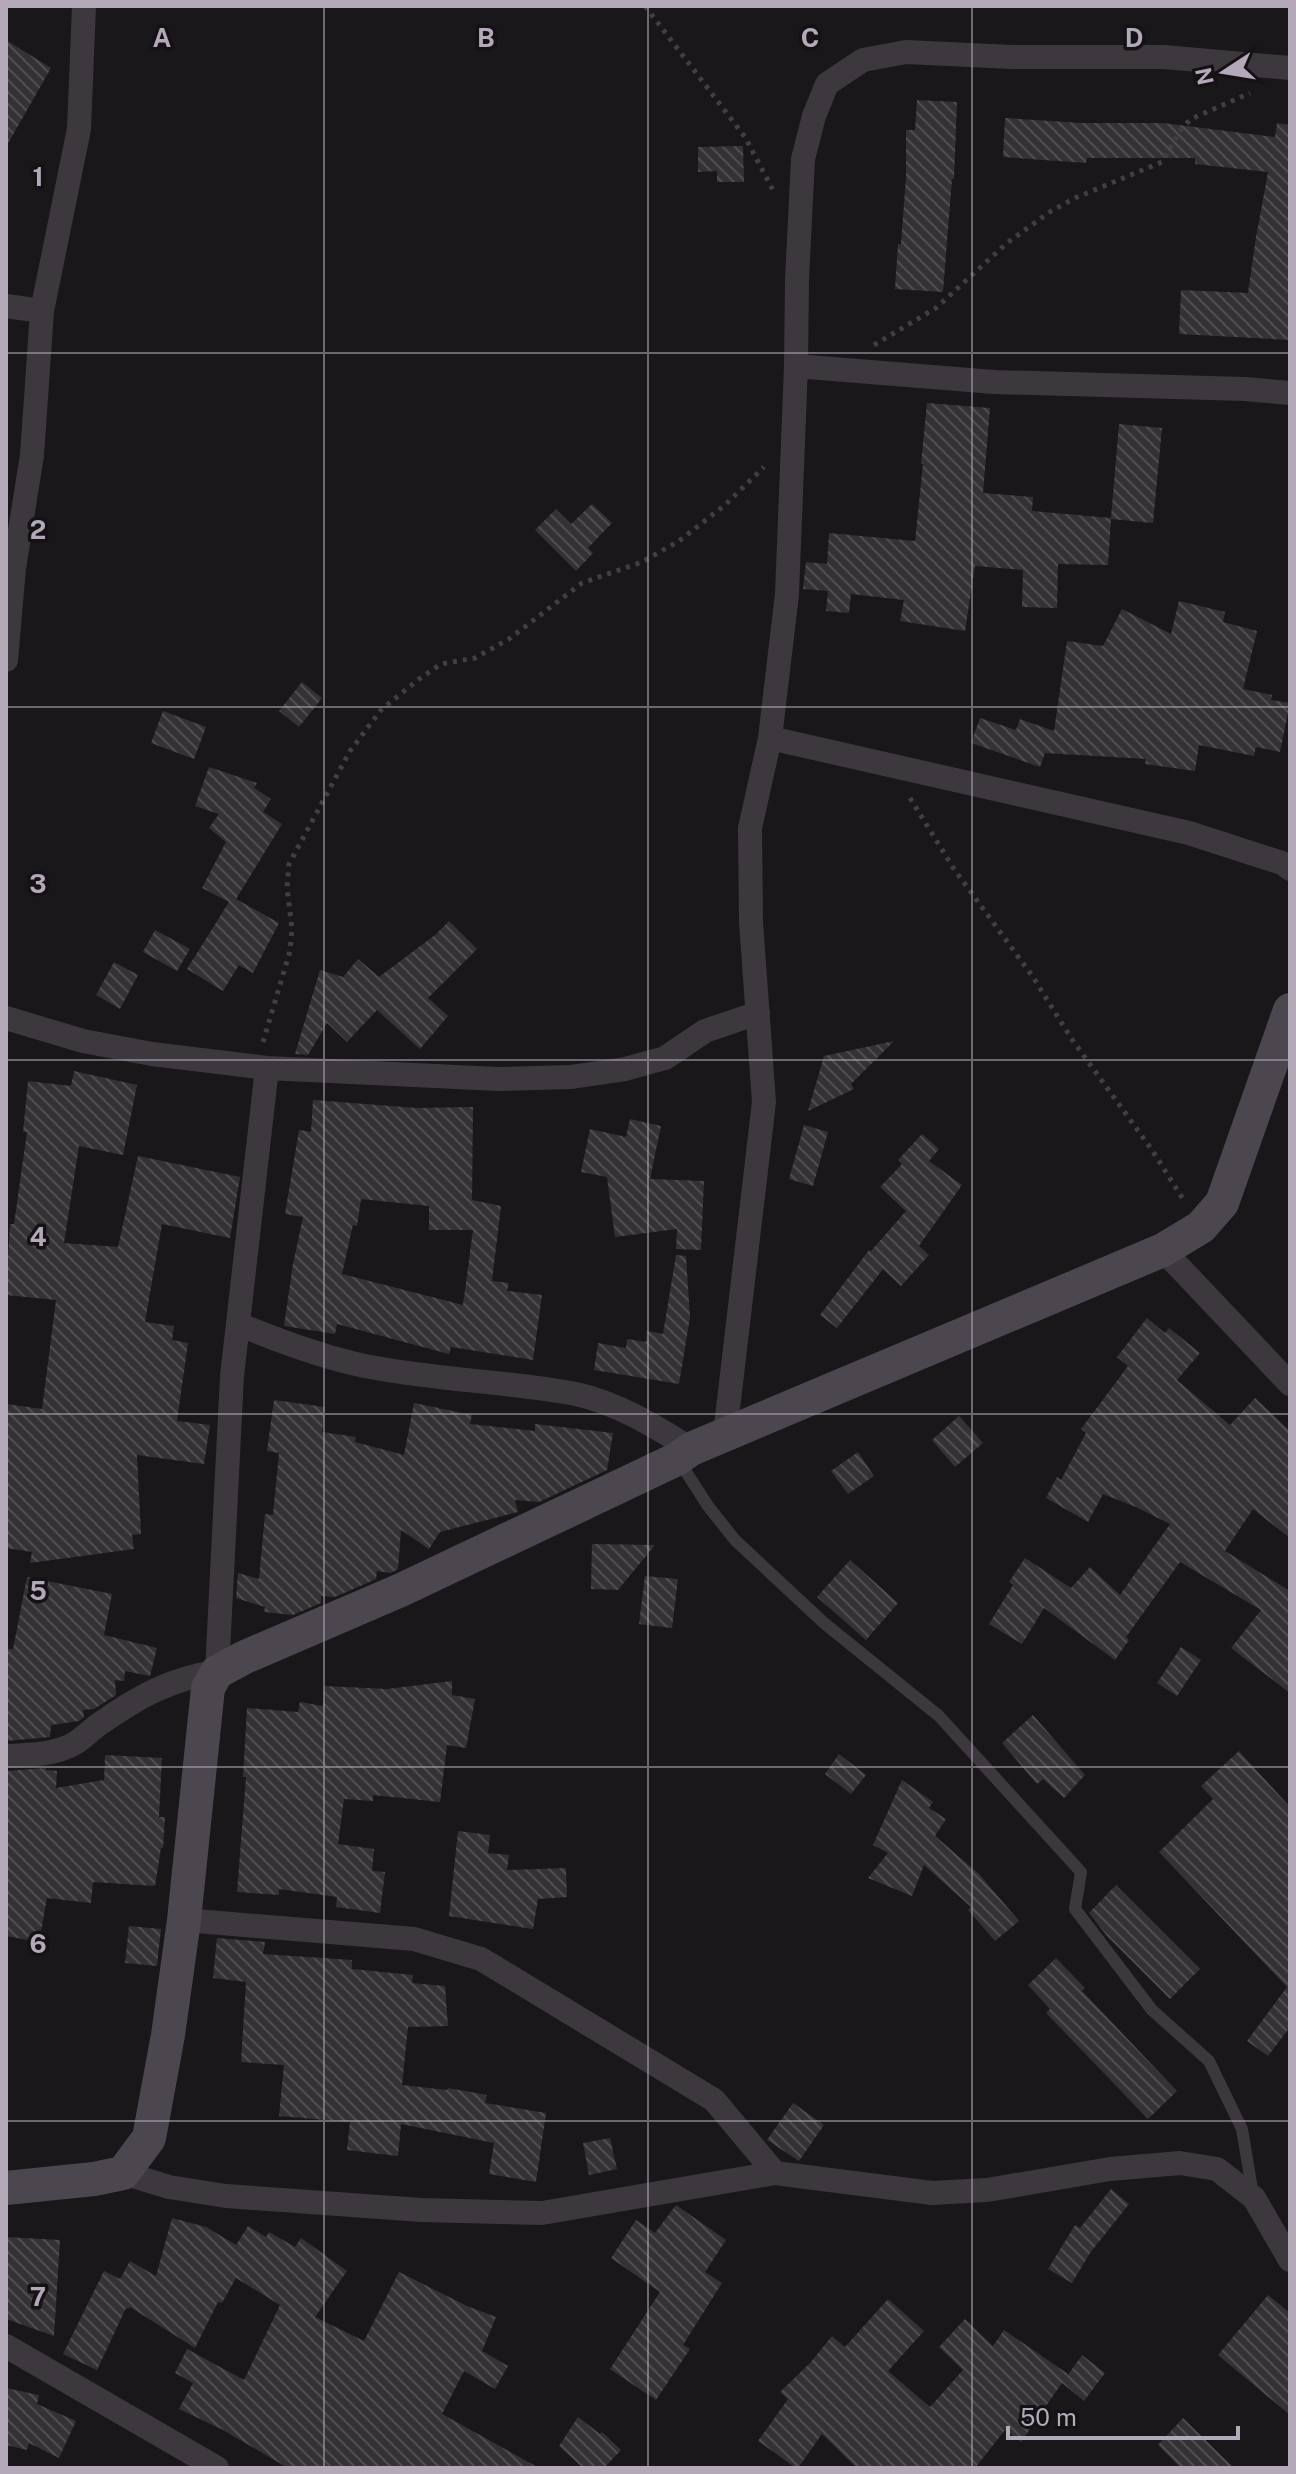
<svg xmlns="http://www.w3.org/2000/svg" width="1296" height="2474" font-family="'Public Sans',sans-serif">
	<defs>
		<pattern id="building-back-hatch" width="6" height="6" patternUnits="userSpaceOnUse" patternTransform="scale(2)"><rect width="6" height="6" fill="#353235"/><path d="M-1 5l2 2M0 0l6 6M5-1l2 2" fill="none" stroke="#504d50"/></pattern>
	</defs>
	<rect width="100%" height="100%" fill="#191719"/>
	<!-- building -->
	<path fill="url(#building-back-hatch)" fill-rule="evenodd" d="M 6,40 L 51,68 L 6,147 Z
		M 917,100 L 957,102 L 954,179 L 952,179 L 943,292 L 895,289 L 898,244 L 901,244 L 906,177 L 906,130 L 915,130 Z
		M 1005,118 L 1081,123 L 1163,123 L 1275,137 L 1277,123 L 1290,125 L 1290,340 L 1179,334 L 1181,290 L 1248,293 L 1256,237 L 1268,172 L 1195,164 L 1195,158 L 1087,158 L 1086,163 L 1003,157 Z
		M 743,146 L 744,182 L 717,182 L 717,171 L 698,172 L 698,147 Z
		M 927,403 L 990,408 L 983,493 L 1033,497 L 1032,511 L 1111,518 L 1119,424 L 1162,428 L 1153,523 L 1111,519 L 1108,565 L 1058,564 L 1057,608 L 1022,607 L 1023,570 L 975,566 L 965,631 L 900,621 L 904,600 L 851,594 L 849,613 L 826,611 L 828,591 L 803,589 L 806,562 L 827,564 L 829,533 L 915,541 L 923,464 L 921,464 Z
		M 592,504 L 612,523 L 588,548 L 593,553 L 576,571 L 535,530 L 556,509 L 571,524 Z
		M 1179,601 L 1225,612 L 1223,622 L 1257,631 L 1243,689 L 1272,695 L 1271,700 L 1290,703 L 1280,752 L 1256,747 L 1254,756 L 1199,745 L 1195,771 L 1145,764 L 1146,759 L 1045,753 L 1040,767 L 971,743 L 980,718 L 1016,730 L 1020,719 L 1054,731 L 1067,641 L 1103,646 L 1122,609 L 1171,634 Z
		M 302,682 L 322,698 L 299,727 L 279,711 Z
		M 163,711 L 206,727 L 194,759 L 151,743 Z
		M 209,767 L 257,783 L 254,788 L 271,799 L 263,812 L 282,824 L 236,899 L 279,923 L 253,973 L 239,965 L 223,991 L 187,969 L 229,902 L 202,888 L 226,842 L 209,828 L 219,814 L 195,806 Z
		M 449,921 L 477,949 L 428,998 L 448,1016 L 420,1049 L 377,1010 L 347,1042 L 327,1023 L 308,1055 L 295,1054 L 320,970 L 343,977 L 358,959 L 379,977 L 435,935 Z
		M 155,930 L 190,949 L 177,971 L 143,952 Z
		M 114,962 L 138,975 L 120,1009 L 96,995 Z
		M 894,1041 L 851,1084 L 854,1089 L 808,1111 L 824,1056 Z
		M 74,1071 L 137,1085 L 123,1155 L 79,1146 L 64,1243 L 118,1247 L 138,1156 L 240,1177 L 230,1238 L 162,1224 L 145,1322 L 174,1326 L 172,1340 L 188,1343 L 177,1421 L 210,1425 L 204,1464 L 137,1455 L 141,1534 L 132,1535 L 134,1549 L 30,1563 L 32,1552 L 6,1548 L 6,1404 L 42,1409 L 56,1300 L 6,1295 L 10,1224 L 14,1224 L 27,1132 L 23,1132 L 28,1081 L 71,1086 Z
		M 313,1100 L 417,1108 L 473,1107 L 472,1200 L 501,1206 L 492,1281 L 509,1283 L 507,1291 L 542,1295 L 533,1360 L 451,1347 L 449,1354 L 337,1324 L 335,1334 L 284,1326 L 293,1264 L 303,1217 L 285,1214 L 299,1130 L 311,1132 ZM 361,1199 L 429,1206 L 429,1230 L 473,1230 L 463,1305 L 342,1274 L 353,1225 L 357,1226 Z
		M 630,1119 L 661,1126 L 650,1179 L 704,1181 L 701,1250 L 676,1249 L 677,1229 L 615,1237 L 607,1177 L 581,1172 L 590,1129 L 626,1137 Z
		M 804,1125 L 828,1132 L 813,1186 L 789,1179 Z
		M 922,1134 L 939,1149 L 929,1161 L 962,1185 L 919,1246 L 929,1255 L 901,1286 L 883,1269 L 837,1328 L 820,1315 L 869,1250 L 871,1251 L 906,1211 L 880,1187 L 902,1164 L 898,1160 Z
		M 676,1255 L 686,1256 L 690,1317 L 679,1384 L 594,1370 L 598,1343 L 626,1348 L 627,1339 L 646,1342 L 647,1331 L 663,1334 Z
		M 1147,1318 L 1165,1333 L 1169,1328 L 1200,1353 L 1177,1380 L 1230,1425 L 1255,1398 L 1290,1431 L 1290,1538 L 1253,1509 L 1225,1551 L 1290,1591 L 1290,1693 L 1231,1648 L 1261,1610 L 1180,1562 L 1126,1637 L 1129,1640 L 1115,1660 L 1044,1608 L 1022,1644 L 989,1624 L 1013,1585 L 1009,1582 L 1025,1558 L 1071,1588 L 1090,1567 L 1120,1595 L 1170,1524 L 1136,1507 L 1103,1494 L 1088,1522 L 1046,1498 L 1057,1477 L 1061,1480 L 1086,1433 L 1081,1429 L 1128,1366 L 1117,1357 Z
		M 274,1400 L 325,1407 L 322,1432 L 356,1437 L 355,1442 L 404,1455 L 414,1403 L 472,1415 L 470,1424 L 535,1431 L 535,1424 L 613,1433 L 607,1470 L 539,1502 L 515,1500 L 518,1512 L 440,1532 L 429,1549 L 401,1530 L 398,1569 L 391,1573 L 377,1571 L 376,1579 L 335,1597 L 321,1596 L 321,1603 L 293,1615 L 264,1612 L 265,1607 L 236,1598 L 238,1573 L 259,1579 L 265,1514 L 273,1515 L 279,1453 L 267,1451 Z
		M 959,1416 L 983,1443 L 955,1467 L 932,1440 Z
		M 858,1452 L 874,1476 L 848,1494 L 831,1471 Z
		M 592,1544 L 655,1545 L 618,1590 L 591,1589 Z
		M 850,1560 L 898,1603 L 866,1640 L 817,1597 Z
		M 645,1576 L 678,1579 L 672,1628 L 639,1624 Z
		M 27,1577 L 112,1594 L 104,1635 L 157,1648 L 150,1676 L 125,1671 L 124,1681 L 115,1680 L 116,1695 L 94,1709 L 83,1710 L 84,1717 L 79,1721 L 51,1725 L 50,1737 L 6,1741 L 6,1649 L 13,1649 Z
		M 1181,1647 L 1201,1660 L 1177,1696 L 1157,1683 Z
		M 452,1681 L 452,1695 L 475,1699 L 466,1748 L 447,1745 L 440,1802 L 373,1795 L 373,1801 L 344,1799 L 338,1844 L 374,1849 L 372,1871 L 385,1872 L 380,1913 L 336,1907 L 337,1897 L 279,1889 L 279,1895 L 237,1892 L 246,1777 L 243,1777 L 247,1708 L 298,1712 L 300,1702 L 323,1706 L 324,1686 L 387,1689 Z
		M 1033,1715 L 1085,1775 L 1064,1798 L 1043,1779 L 1037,1784 L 1002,1743 Z
		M 1239,1751 L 1290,1807 L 1290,2027 L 1268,2056 L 1247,2041 L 1287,1987 L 1159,1852 L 1213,1799 L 1201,1786 Z
		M 839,1754 L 866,1775 L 851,1794 L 825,1774 Z
		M 105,1755 L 162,1758 L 159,1817 L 165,1817 L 163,1848 L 161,1848 L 155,1886 L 93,1882 L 91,1903 L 47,1898 L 39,1942 L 6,1936 L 6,1771 L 46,1768 L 46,1770 L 57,1771 L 56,1788 L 104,1780 Z
		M 902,1780 L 933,1802 L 929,1808 L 946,1819 L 935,1836 L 979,1874 L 1019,1921 L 995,1941 L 968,1910 L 971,1907 L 924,1865 L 912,1896 L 868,1878 L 888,1853 L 873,1845 Z
		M 458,1831 L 490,1835 L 488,1853 L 509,1855 L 507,1870 L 566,1868 L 567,1897 L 538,1899 L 533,1929 L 449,1916 Z
		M 1116,1885 L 1200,1969 L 1170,1999 L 1107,1936 L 1089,1913 Z
		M 129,1926 L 161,1929 L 157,1966 L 125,1963 Z
		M 217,1938 L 265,1942 L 263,1954 L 352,1960 L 352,1969 L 413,1975 L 412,1983 L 445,1986 L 448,2026 L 408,2027 L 402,2085 L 447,2090 L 448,2088 L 487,2095 L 485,2103 L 546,2113 L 536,2182 L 489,2174 L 494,2143 L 401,2124 L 398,2156 L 347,2150 L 350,2122 L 279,2116 L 284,2065 L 241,2062 L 246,1982 L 213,1978 Z
		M 1056,1958 L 1085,1988 L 1082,1991 L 1177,2091 L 1148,2119 L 1046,2013 L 1050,2009 L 1028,1985 Z
		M 793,2103 L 824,2125 L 799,2161 L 767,2140 Z
		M 610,2138 L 617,2169 L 589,2175 L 583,2143 Z
		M 1111,2189 L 1129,2204 L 1090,2253 L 1072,2283 L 1048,2269 L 1075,2225 L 1080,2228 Z
		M 676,2205 L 726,2240 L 705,2272 L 722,2283 L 683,2345 L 690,2349 L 656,2400 L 610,2369 L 660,2292 L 611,2258 L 636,2220 L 655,2233 Z
		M 172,2218 L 206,2227 L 236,2245 L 248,2226 L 266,2237 L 269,2232 L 295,2247 L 301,2238 L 347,2271 L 315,2317 L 364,2341 L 399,2272 L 467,2306 L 496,2317 L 482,2351 L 508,2366 L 495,2389 L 464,2371 L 442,2414 L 539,2468 L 288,2468 L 223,2430 L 179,2409 L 193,2383 L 175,2373 L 187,2349 L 244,2380 L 280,2305 L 236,2278 L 222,2303 L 218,2302 L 195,2348 L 130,2307 L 128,2309 L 126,2308 L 97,2370 L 63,2354 L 104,2271 L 120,2279 L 130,2261 L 156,2276 Z
		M 6,2237 L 60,2240 L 54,2336 L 6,2319 Z
		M 1268,2295 L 1290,2313 L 1290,2415 L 1218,2355 Z
		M 888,2299 L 924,2331 L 888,2371 L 930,2407 L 963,2370 L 939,2347 L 965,2319 L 993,2346 L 1004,2330 L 1068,2374 L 1065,2379 L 1082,2355 L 1105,2373 L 1084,2401 L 1062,2383 L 1021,2442 L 1005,2430 L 975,2468 L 857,2468 L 822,2434 L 798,2468 L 796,2468 L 758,2441 L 788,2399 L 780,2392 L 810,2363 L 832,2336 L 845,2347 Z
		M 6,2388 L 39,2395 L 37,2404 L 76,2421 L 59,2458 L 29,2443 L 27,2450 L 6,2445 Z
		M 578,2417 L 600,2434 L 602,2432 L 621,2450 L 604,2468 L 583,2468 L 559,2446 Z
		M 1183,2418 L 1234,2468 L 1181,2468 L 1158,2445 Z"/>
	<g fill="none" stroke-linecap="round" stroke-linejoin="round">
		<!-- path -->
		<path stroke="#433e45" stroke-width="5" stroke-dasharray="4 6" stroke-linecap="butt" d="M 645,6 L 745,137 L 774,192
			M 874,345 L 936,308 L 1007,243 L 1051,211 L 1075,198 L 1162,162 L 1182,128 L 1191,119 L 1250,93
			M 910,798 L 954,869 L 1033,977 L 1071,1038 L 1152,1150 L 1183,1199
			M 263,1042 L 290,951 L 292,929 L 287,887 L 289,864 L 350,751 L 381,710 L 419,679 L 441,664 L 475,658 L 509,639 L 582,583 L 642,562 L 679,541 L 725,505 L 764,467"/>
		<!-- service -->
		<path stroke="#3d383e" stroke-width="12" d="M 679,1461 L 708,1506 L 735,1540 L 824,1623 L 939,1716 L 1081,1872 L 1075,1909 L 1152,2010 L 1209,2061 L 1242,2129 L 1253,2195"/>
		<!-- minor -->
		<path stroke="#3d383e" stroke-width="24" d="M 6,306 L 42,311
			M 796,366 L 994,382 L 1245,389 L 1290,393
			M 6,660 L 14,568 L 32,455 L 42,311 L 79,129 L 84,6
			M 770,738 L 1189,833 L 1282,863 L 1290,869
			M 6,1018 L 83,1041 L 152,1054 L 267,1068 L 498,1079 L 570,1077 L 625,1069 L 665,1058 L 705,1031 L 758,1013
			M 1163,1250 L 1290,1384
			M 238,1324 C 279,1341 321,1357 365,1366 C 434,1380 506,1381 576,1394 C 617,1403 655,1426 691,1449
			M 725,1434 L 764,1102 L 751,922 L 750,828 L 770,738 L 787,594 L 796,366 L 797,279 L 803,159 L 814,116 L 827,84 L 863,60 L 906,52 L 1012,57 L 1164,57 L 1290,68
			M 6,1756 C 25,1755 44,1755 62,1749 C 77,1745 86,1734 98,1725 C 136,1698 171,1678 217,1672 L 232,1376 L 267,1068
			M 184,1920 L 414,1939 L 481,1959 L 714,2100 L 775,2173 L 932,2193 L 987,2190 L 1110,2169 L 1180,2163 L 1217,2169 L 1254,2198 L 1290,2260
			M 123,2173 L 169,2187 L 226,2196 L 421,2210 L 542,2213 L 775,2173
			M 6,2346 L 217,2468"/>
		<!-- secondary -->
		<path stroke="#4c464e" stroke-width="34" d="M 6,2188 L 94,2179 L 123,2173 L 149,2138 L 168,2035 L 184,1920 L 208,1688 L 217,1672 L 245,1657 L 401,1590 L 677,1459 L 691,1449 L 1163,1250 L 1201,1227 L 1222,1203 L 1290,1010"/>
	</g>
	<!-- grid -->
	<path fill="none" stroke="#b3a9b9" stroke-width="2" stroke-opacity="0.55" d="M 324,6 L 324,2468M 648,6 L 648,2468M 972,6 L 972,2468M 6,353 L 1290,353M 6,707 L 1290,707M 6,1060 L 1290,1060M 6,1414 L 1290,1414M 6,1767 L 1290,1767M 6,2121 L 1290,2121"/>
	<g font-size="26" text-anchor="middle" font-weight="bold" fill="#b3a9b9" stroke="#141214" stroke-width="7" stroke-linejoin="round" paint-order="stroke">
		<text x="162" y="47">A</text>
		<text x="486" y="47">B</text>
		<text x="810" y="47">C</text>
		<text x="1134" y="47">D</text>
		<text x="38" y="186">1</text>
		<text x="38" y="539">2</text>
		<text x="38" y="893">3</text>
		<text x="38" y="1246">4</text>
		<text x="38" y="1600">5</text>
		<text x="38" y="1953">6</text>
		<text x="38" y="2306">7</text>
	</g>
	<!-- border -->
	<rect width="1296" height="2474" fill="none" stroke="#b3a9b9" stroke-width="16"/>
	<!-- north arrow -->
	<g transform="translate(1224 72) rotate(258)" stroke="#141214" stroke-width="6" paint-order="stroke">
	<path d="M0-6L14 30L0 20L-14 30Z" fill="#b3a9b9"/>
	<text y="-12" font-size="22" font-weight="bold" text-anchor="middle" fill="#b3a9b9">N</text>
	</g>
	<!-- scale -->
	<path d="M1008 2426v12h230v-12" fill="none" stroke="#b3a9b9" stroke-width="4"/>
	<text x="1020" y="2426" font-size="24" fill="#b3a9b9" stroke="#141214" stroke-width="6" paint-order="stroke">50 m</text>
</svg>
